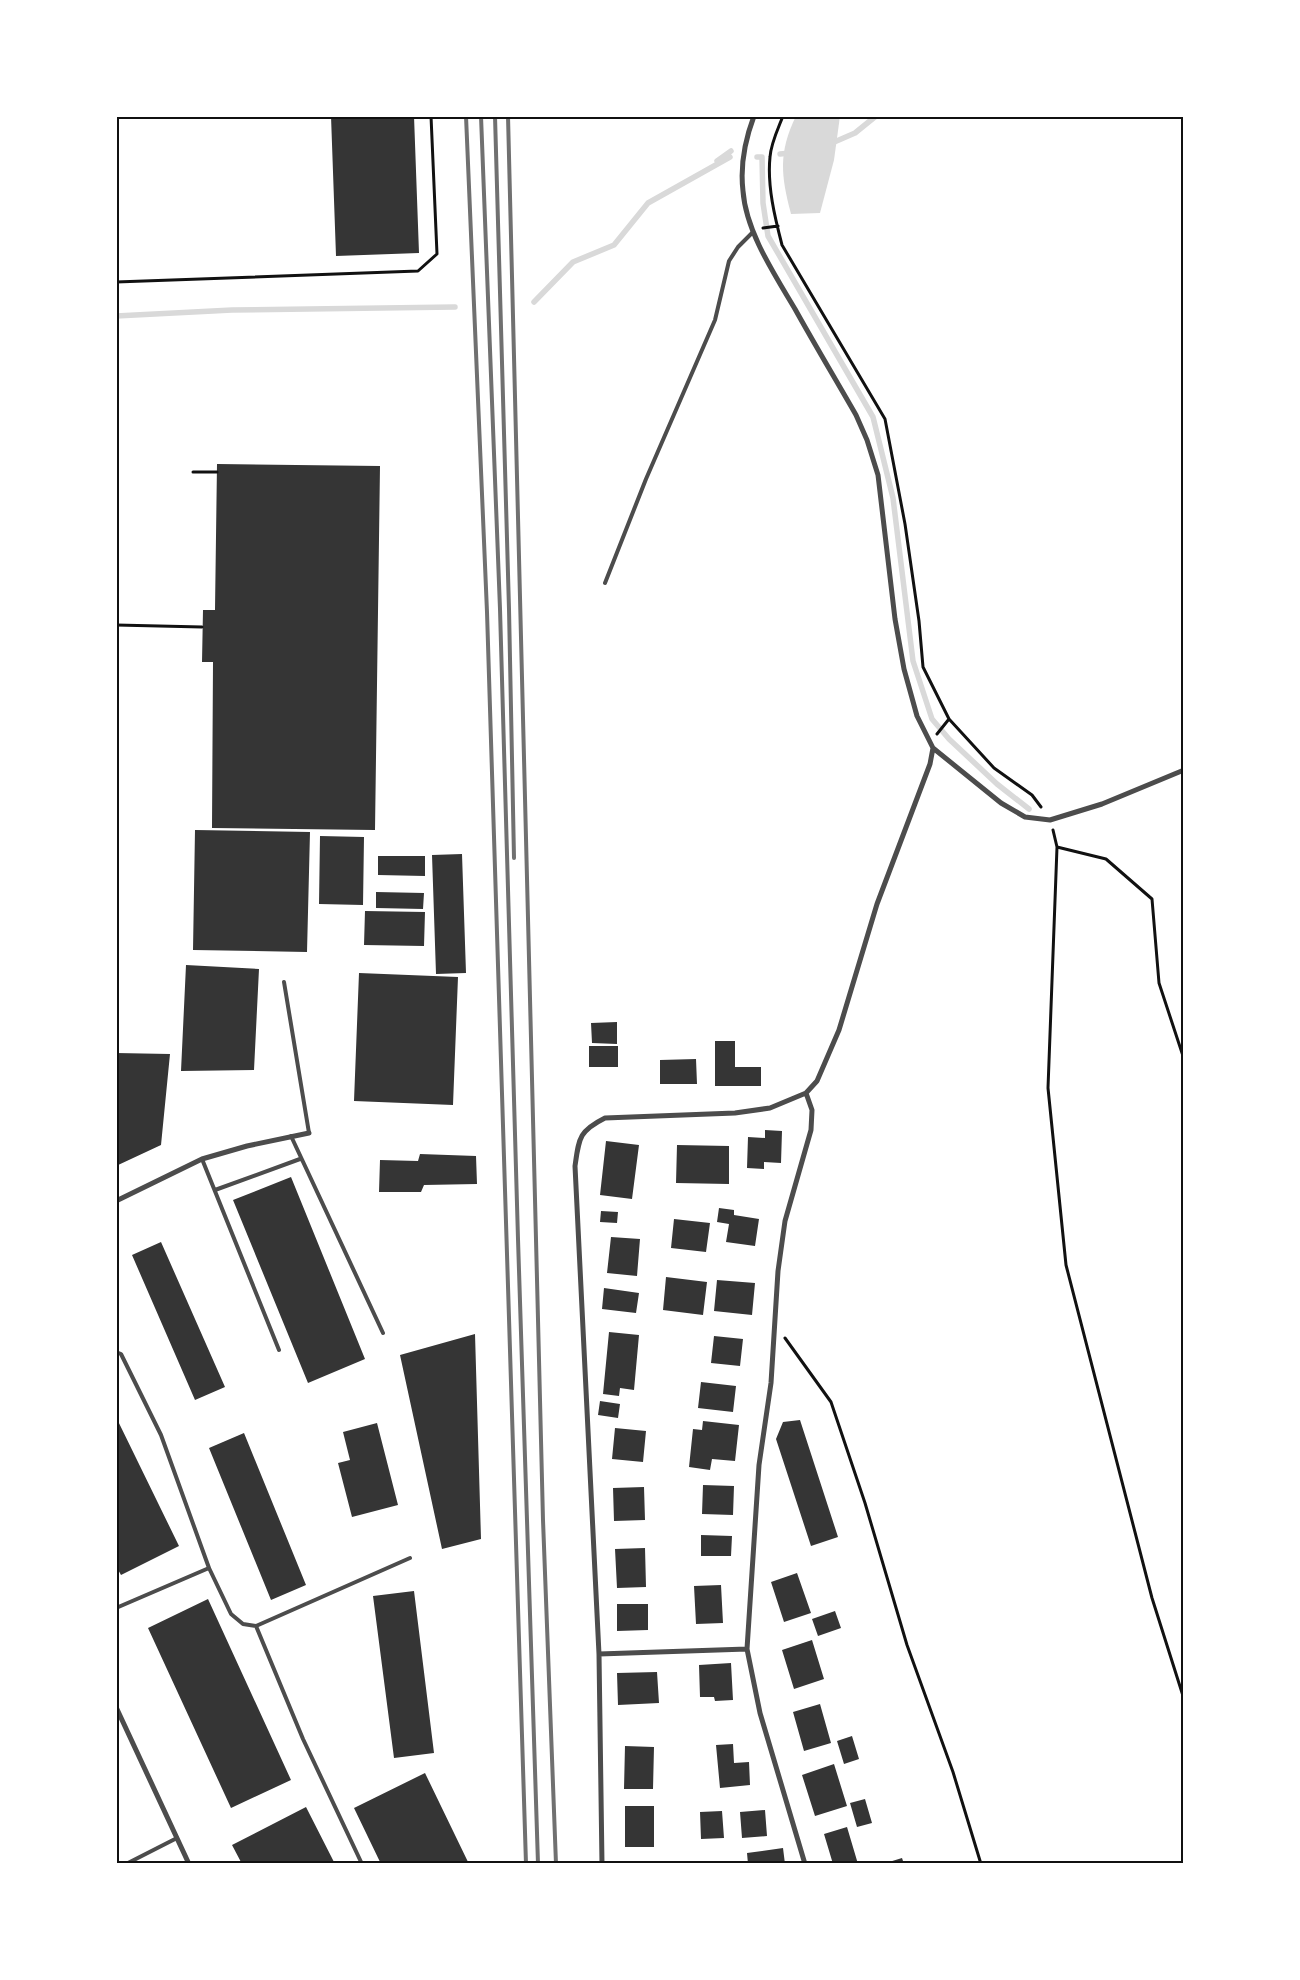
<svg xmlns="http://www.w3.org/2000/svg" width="1300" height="1980" font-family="Cabin,sans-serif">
	<rect width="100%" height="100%" fill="#fff"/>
	<!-- water -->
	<path fill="#d9d9d9" d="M 796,116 L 840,116 L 834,160 L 820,213 L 791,214 C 781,176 778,153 796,116 Z"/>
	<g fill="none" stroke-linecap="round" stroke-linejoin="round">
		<!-- stream -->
		<path stroke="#d9d9d9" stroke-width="5.5" d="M 832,143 L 855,133 L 876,116
			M 780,154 L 791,153
			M 757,157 L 762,157 L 763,203 L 768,236 L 873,417 L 893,498 L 913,661 L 932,719 L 949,739 L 997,784 L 1029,809
			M 717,161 L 731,151
			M 534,302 L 573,262 L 614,245 L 648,203 L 730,157
			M 116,316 L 232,310 L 455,307"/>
	</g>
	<!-- building -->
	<path fill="#353535" d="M 331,116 L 414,116 L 419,253 L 336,256 Z
		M 217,464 L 380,466 L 375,830 L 212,828 L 213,662 L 202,662 L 203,610 L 215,610 Z
		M 195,830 L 310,832 L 307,952 L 193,950 Z
		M 320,836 L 364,837 L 363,905 L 319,904 Z
		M 462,854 L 466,973 L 436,974 L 432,855 Z
		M 378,856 L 425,856 L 425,876 L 378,875 Z
		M 376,892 L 424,893 L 423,909 L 376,908 Z
		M 365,911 L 425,912 L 424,946 L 364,945 Z
		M 186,965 L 259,969 L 254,1070 L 181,1071 Z
		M 359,973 L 458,977 L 453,1105 L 354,1101 Z
		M 617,1022 L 617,1044 L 592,1043 L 591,1023 Z
		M 715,1041 L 735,1041 L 735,1067 L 761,1067 L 761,1086 L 715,1086 Z
		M 589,1046 L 618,1046 L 618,1067 L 589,1067 Z
		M 116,1053 L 170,1054 L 161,1145 L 116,1166 Z
		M 696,1059 L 697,1084 L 660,1084 L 660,1060 Z
		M 765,1130 L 782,1131 L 781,1163 L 764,1162 L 764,1169 L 747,1168 L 748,1137 L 765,1138 Z
		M 606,1141 L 639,1145 L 632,1199 L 600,1195 Z
		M 677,1145 L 729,1146 L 729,1184 L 676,1183 Z
		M 420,1154 L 476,1156 L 477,1184 L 424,1185 L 421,1192 L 379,1192 L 380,1160 L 418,1161 Z
		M 291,1177 L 365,1359 L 308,1383 L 233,1200 Z
		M 719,1208 L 734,1210 L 734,1215 L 759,1219 L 755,1246 L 726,1242 L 729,1224 L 717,1222 Z
		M 601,1211 L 618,1212 L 617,1223 L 600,1222 Z
		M 674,1219 L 710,1223 L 706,1252 L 671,1248 Z
		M 611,1237 L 640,1239 L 637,1276 L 607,1273 Z
		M 161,1242 L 225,1387 L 195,1400 L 132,1255 Z
		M 666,1277 L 707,1282 L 703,1315 L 663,1310 Z
		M 717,1280 L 755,1283 L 752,1315 L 714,1311 Z
		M 604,1288 L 639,1293 L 636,1313 L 602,1309 Z
		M 609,1332 L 639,1335 L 634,1390 L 620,1388 L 619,1396 L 603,1394 Z
		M 475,1334 L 481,1539 L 442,1549 L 400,1355 Z
		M 714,1336 L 743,1339 L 740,1366 L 711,1363 Z
		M 701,1382 L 736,1386 L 733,1412 L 698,1408 Z
		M 600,1401 L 620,1404 L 618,1418 L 598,1415 Z
		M 116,1417 L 179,1546 L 121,1575 L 116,1566 Z
		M 800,1420 L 838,1537 L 811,1546 L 776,1439 L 783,1422 Z
		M 703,1421 L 739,1425 L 735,1461 L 712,1459 L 710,1470 L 689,1467 L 693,1429 L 702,1430 Z
		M 377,1423 L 398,1505 L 352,1517 L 338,1463 L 350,1460 L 343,1432 Z
		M 615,1428 L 646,1431 L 643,1462 L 612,1459 Z
		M 244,1433 L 306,1585 L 271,1600 L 209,1448 Z
		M 703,1485 L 734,1486 L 733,1515 L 702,1514 Z
		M 644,1487 L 645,1520 L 614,1521 L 613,1488 Z
		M 701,1535 L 732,1536 L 731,1556 L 701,1556 Z
		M 645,1548 L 646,1587 L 617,1588 L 615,1549 Z
		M 797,1573 L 811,1613 L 784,1622 L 771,1582 Z
		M 721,1585 L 723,1623 L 696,1624 L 694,1586 Z
		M 414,1591 L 434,1753 L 394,1758 L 373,1596 Z
		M 208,1599 L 291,1780 L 231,1808 L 148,1628 Z
		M 617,1604 L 648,1604 L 648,1630 L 617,1631 Z
		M 835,1611 L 841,1628 L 818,1636 L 812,1619 Z
		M 812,1640 L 824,1679 L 794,1689 L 782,1650 Z
		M 731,1663 L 733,1700 L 715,1701 L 714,1697 L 700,1697 L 699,1665 Z
		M 657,1672 L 659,1703 L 618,1705 L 617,1673 Z
		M 820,1704 L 831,1743 L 804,1751 L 793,1712 Z
		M 852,1736 L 859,1759 L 844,1764 L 837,1741 Z
		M 733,1744 L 734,1763 L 749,1762 L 750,1785 L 720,1788 L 716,1745 Z
		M 625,1746 L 654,1747 L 653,1789 L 624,1789 Z
		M 834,1764 L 847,1806 L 815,1816 L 802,1775 Z
		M 425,1773 L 469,1864 L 381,1864 L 354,1808 Z
		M 865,1799 L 872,1823 L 857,1827 L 850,1803 Z
		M 625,1806 L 654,1806 L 654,1847 L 625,1847 Z
		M 306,1807 L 335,1864 L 242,1864 L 232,1845 Z
		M 765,1810 L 767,1836 L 742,1838 L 740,1812 Z
		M 722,1811 L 724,1838 L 701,1839 L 700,1812 Z
		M 847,1827 L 858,1864 L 833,1864 L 824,1834 Z
		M 783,1848 L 785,1864 L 748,1864 L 747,1853 Z
		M 902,1858 L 904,1864 L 889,1864 L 889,1862 Z"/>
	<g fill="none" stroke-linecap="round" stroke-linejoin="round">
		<!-- path -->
		<path stroke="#111" stroke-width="3" d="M 783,116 C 778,129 771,143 770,157 C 767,186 775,218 782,245 L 885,419 L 905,524 L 919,621 L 923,667 L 949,719 L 994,768 L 1032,795 L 1041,807
			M 763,228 L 778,226
			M 116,282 L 418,271 L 437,254 L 431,116
			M 193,472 L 217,472
			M 116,625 L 202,627
			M 937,734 L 949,719
			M 1053,830 L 1057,847 L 1048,1088 L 1066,1265 L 1152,1598 L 1184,1699
			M 1057,847 L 1106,859 L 1152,899 L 1159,983 L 1184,1059
			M 785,1338 L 831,1402 L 865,1503 L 907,1645 L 953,1772 L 981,1864"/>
		<!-- service -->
		<path stroke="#4c4c4c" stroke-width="4" d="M 605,583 L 646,479 L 715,320 L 729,261 L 738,247 L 753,232
			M 284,982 L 309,1133
			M 291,1136 L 383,1333
			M 202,1159 L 279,1350
			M 215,1190 L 300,1159
			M 116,1352 L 121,1354 L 161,1435 L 209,1568
			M 116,1608 L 209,1568 L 231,1614 L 243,1624 L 256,1626 L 410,1558
			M 256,1626 L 303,1739 L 362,1864
			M 126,1864 L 177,1838"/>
		<!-- minor -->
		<path stroke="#4c4c4c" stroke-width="5" d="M 754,116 C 745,140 740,166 743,191 C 746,232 775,275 795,309 C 815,345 836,380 856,415 L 867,440 L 878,475 L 895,619 L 904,669 L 917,716 L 933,748 L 1001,803 L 1025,817 L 1050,820 L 1102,804 L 1184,770
			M 116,1201 L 202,1159 L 247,1146 L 309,1133
			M 599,1654 L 747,1649
			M 116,1707 L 189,1864
			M 602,1864 L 599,1654 L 575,1166 C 579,1138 579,1131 605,1118 L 735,1113 L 770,1108 L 806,1093 L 817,1081 L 839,1030 L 877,904 L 930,764 L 933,748
			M 805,1864 L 760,1713 L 747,1649 L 759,1465 L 771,1383 L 778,1271 L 785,1221 L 811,1130 L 812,1110 L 806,1093"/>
		<!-- rail -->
		<path stroke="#707070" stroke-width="4" d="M 466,116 L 487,612 L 526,1864
			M 481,116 L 500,609 L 518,1239 L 538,1864
			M 495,116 L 509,609 L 514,858
			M 508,116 L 543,1520 L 556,1864"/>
	</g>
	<!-- border -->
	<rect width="1300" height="1980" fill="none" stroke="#ffffff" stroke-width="235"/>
	<rect x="118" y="118" width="1064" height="1744" fill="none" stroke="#111" stroke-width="2"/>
</svg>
